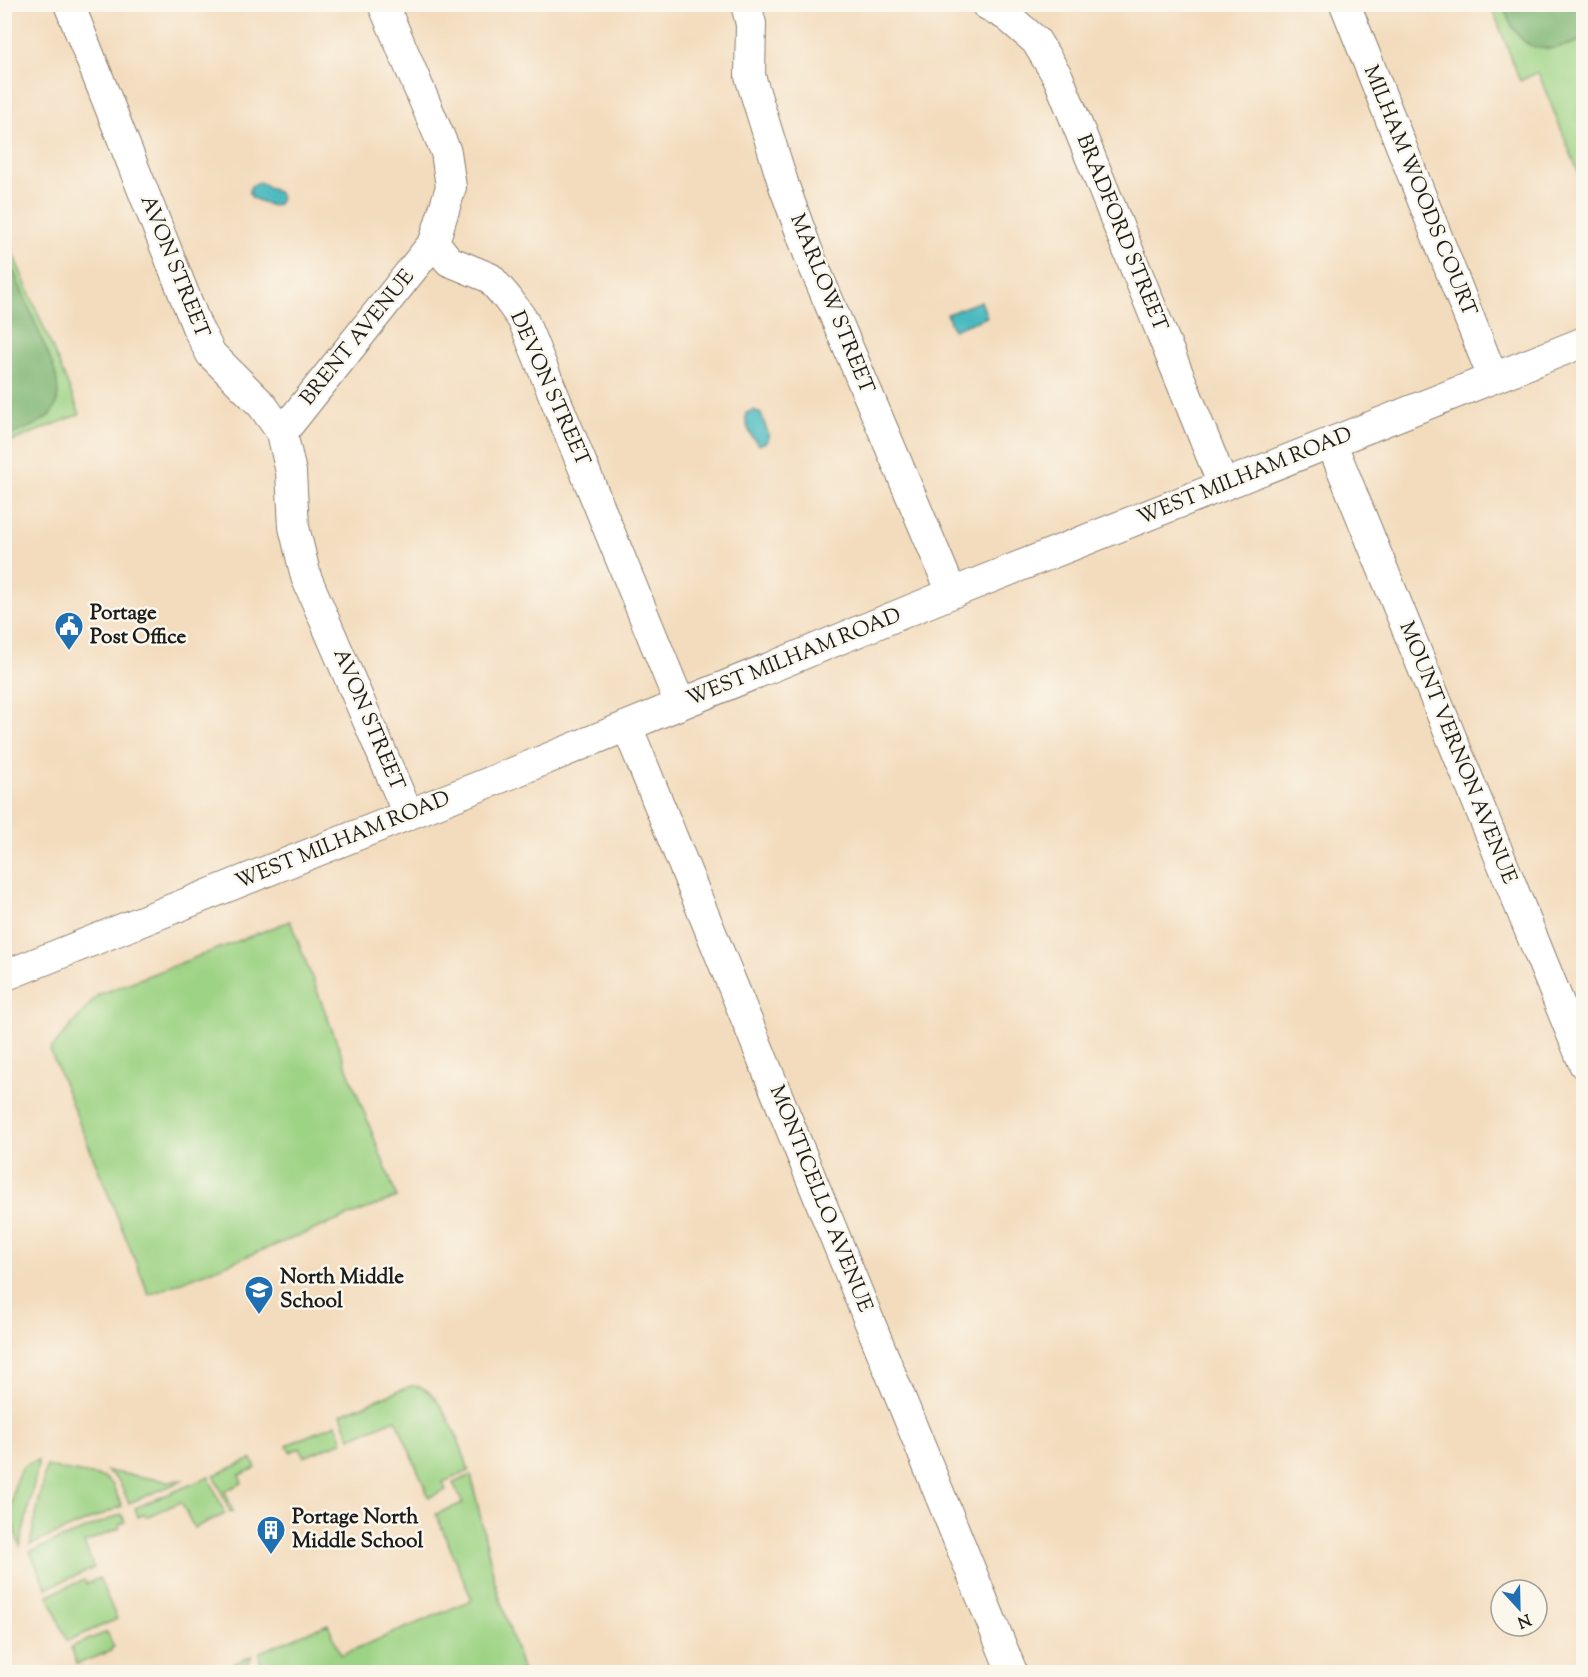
<svg xmlns="http://www.w3.org/2000/svg" width="1588" height="1677" font-family="'Sorts Mill Goudy',serif">
	<rect width="100%" height="100%" fill="#fbf7ec"/>
	<filter id="ink" filterUnits="userSpaceOnUse"><feTurbulence type="fractalNoise" baseFrequency=".0167" numOctaves="2"/><feDisplacementMap in="SourceGraphic" scale="12" xChannelSelector="R" yChannelSelector="G"/><feConvolveMatrix kernelMatrix="1 2 1 2 8 2 1 2 1" color-interpolation-filters="sRGB"/></filter>
	<filter id="wash" filterUnits="userSpaceOnUse"><feTurbulence type="fractalNoise" baseFrequency=".008" numOctaves="4" result="noise"/><feDisplacementMap in="SourceGraphic" scale="24" xChannelSelector="R" yChannelSelector="G"/><feGaussianBlur stdDeviation="1.35" result="paint"/><feColorMatrix in="noise" values="0 0 0 0 0 0 0 0 0 0 0 0 0 0 0 0 0 1.4 0 .05"/><feComposite in="paint" operator="in"/></filter>
	<g filter="url(#wash)">
		<rect width="100%" height="100%" fill="#f3dcbd"/>
		<!-- green -->
		<path fill="#9dd384" stroke="#5c7850" stroke-width="1.5" d="M 1491,5 L 1583,5 L 1583,184 L 1538,72 L 1520,81 Z
			M 4,232 L 80,414 L 5,444 L 4,444 Z
			M 290,921 L 397,1197 L 149,1295 L 50,1050 L 98,995 Z
			M 411,1386 C 414,1386 417,1386 420,1387 C 442,1393 463,1450 469,1471 L 443,1482 L 446,1490 L 429,1497 L 396,1419 L 350,1438 L 341,1414 Z
			M 336,1424 L 343,1441 L 304,1457 L 300,1448 L 290,1452 L 287,1445 Z
			M 252,1459 L 256,1468 L 239,1475 L 242,1483 L 225,1491 L 233,1511 L 230,1512 L 214,1475 Z
			M 38,1460 L 38,1465 L 20,1546 C 16,1536 11,1524 11,1513 C 12,1501 14,1475 24,1466 C 28,1463 33,1462 38,1460 Z
			M 46,1466 L 105,1478 L 112,1484 L 122,1506 L 30,1545 Z
			M 107,1471 L 166,1481 L 184,1480 L 129,1503 L 119,1481 Z
			M 471,1475 L 495,1582 L 523,1672 L 255,1672 L 260,1663 L 260,1652 L 328,1624 L 341,1655 L 472,1600 L 436,1514 L 463,1503 L 453,1483 Z
			M 209,1477 L 225,1514 L 194,1528 L 181,1502 L 146,1517 L 145,1514 L 138,1517 L 135,1508 Z
			M 122,1514 L 125,1522 L 119,1525 L 120,1528 L 84,1543 L 94,1568 L 46,1588 L 30,1552 Z
			M 99,1578 L 117,1619 L 67,1641 L 48,1595 L 84,1580 L 86,1584 Z
			M 107,1632 L 114,1647 L 111,1649 L 111,1651 L 77,1664 L 71,1647 Z
			M 252,1656 L 244,1672 L 213,1672 Z"/>
		<!-- forest -->
		<path fill="#7eb572" stroke="#4d6847" stroke-width="1.5" d="M 1503,5 L 1583,5 L 1583,40 C 1538,56 1519,52 1503,5 Z
			M 4,248 L 53,366 C 69,416 45,421 5,437 Z"/>
		<!-- water -->
		<path fill="#49b9bf" stroke="#326a6e" stroke-width="1.5" d="M 259,182 L 279,193 L 281,198 L 278,204 L 272,206 L 252,198 L 249,191 L 251,186 Z
			M 981,301 L 987,317 L 953,330 L 947,314 Z
			M 754,410 L 761,414 L 768,433 L 768,441 L 759,445 C 751,437 744,424 746,413 Z"/>
	</g>
	<g filter="url(#ink)">
		<g fill="none" stroke-linecap="round" stroke-linejoin="round">
			<!-- minor casing -->
			<g stroke="#887c6c" stroke-width="32">
				<path id="minor" d="M 69,4 L 197,327 L 211,354 L 262,405 L 282,433 L 291,472 L 294,527 L 306,577 L 408,814
					M 383,4 L 446,152 L 451,187 L 434,242 L 449,261 L 490,278 L 508,299 L 523,320 L 680,704
					M 746,4 L 751,24 L 750,76 L 784,186 L 809,255 L 952,593
					M 986,4 L 1007,16 L 1036,41 L 1058,77 L 1223,485
					M 1345,4 L 1493,378
					M 282,433 L 434,242
					M 1331,442 L 1584,1064
					M 627,726 L 1012,1672
					M 4,976 L 510,774 L 952,593 L 1584,342"/>
			</g>
			<!-- minor -->
			<use href="#minor" stroke="#fff" stroke-width="30"/>
		</g>
	</g>
	<!-- icons -->
	<defs>
		<g id="civic-pin" transform="scale(1.5)"><path d="M0 17L-7.5 6A9.5 9.5 0 1 1 7.5 6Z" fill="#1f6fb2" stroke="#fbf7ec"/><path d="M-.6-6.5H3V-4.5H.6V-3L4-1V1h2V6H-6V1h2V-1L-.6-3ZM-1.2 2.5V6h2.4V2.5Z" fill="#fff"/></g>
		<g id="school-pin" transform="scale(1.5)"><path d="M0 17L-7.5 6A9.5 9.5 0 1 1 7.5 6Z" fill="#1f6fb2" stroke="#fbf7ec"/><path d="M0-5L7-2L0 1L-7-2ZM-4 1L0 2.5L4 1V4Q0 6-4 4Z" fill="#fff"/></g>
		<g id="building-pin" transform="scale(1.5)"><path d="M0 17L-7.5 6A9.5 9.5 0 1 1 7.5 6Z" fill="#1f6fb2" stroke="#fbf7ec"/><path d="M-4-6H4V6H1V3H-1V6H-4ZM-2.5-4.3h1.7v1.8h-1.7ZM.8-4.3h1.7v1.8H.8ZM-2.5-1h1.7V.8h-1.7ZM.8-1h1.7V.8H.8Z" fill="#fff"/></g>
	</defs>
	<g fill-rule="evenodd">
		<use href="#civic-pin" x="69" y="626"/>
		<use href="#school-pin" x="259" y="1290"/>
		<use href="#building-pin" x="271" y="1530"/>
	</g>
	<g text-anchor="middle" dominant-baseline="central" stroke-width="5" stroke-linejoin="round" paint-order="stroke">
		<!-- street labels -->
		<g font-size="21" fill="#1c1c1c" stroke="#fbf7ec">
			<text transform="translate(1419 191) rotate(68)">MILHAM WOODS COURT</text>
			<text transform="translate(1121 233) rotate(68)">BRADFORD STREET</text>
			<text transform="translate(174 267) rotate(68)">AVON STREET</text>
			<text transform="translate(831 304) rotate(68)">MARLOW STREET</text>
			<text transform="translate(358 338) rotate(-51)">BRENT AVENUE</text>
			<text transform="translate(549 389) rotate(66)">DEVON STREET</text>
			<text transform="translate(1245 477) rotate(-22)">WEST MILHAM ROAD</text>
			<text transform="translate(794 658) rotate(-22)">WEST MILHAM ROAD</text>
			<text transform="translate(368 720) rotate(67)">AVON STREET</text>
			<text transform="translate(1457 753) rotate(68)">MOUNT VERNON AVENUE</text>
			<text transform="translate(343 841) rotate(-22)">WEST MILHAM ROAD</text>
			<text transform="translate(820 1199) rotate(68)">MONTICELLO AVENUE</text>
		</g>
		<!-- poi labels -->
		<g font-size="21" font-weight="bold" fill="#1c1c1c" stroke="#fbf7ec" text-anchor="start">
			<text x="90" y="614">Portage<tspan x="90" dy="24">Post Office</tspan></text>
			<text x="280" y="1278">North Middle<tspan x="280" dy="24">School</tspan></text>
			<text x="292" y="1518">Portage North<tspan x="292" dy="24">Middle School</tspan></text>
		</g>
	</g>
	<!-- margin -->
	<rect width="1588" height="1677" fill="none" stroke="#fbf7ec" stroke-width="24"/>
	<!-- north arrow -->
	<g transform="translate(1519 1608) rotate(158)"><circle r="28" fill="#fbf7ec" stroke="#a29f99" stroke-width="1.5"/>
	<path d="M0-4.5L10 22L0 15L-10 22Z" fill="#1f6fb2"/>
	<text y="-9" font-size="16" font-weight="bold" text-anchor="middle" fill="#1c1c1c">N</text>
	</g>
</svg>
